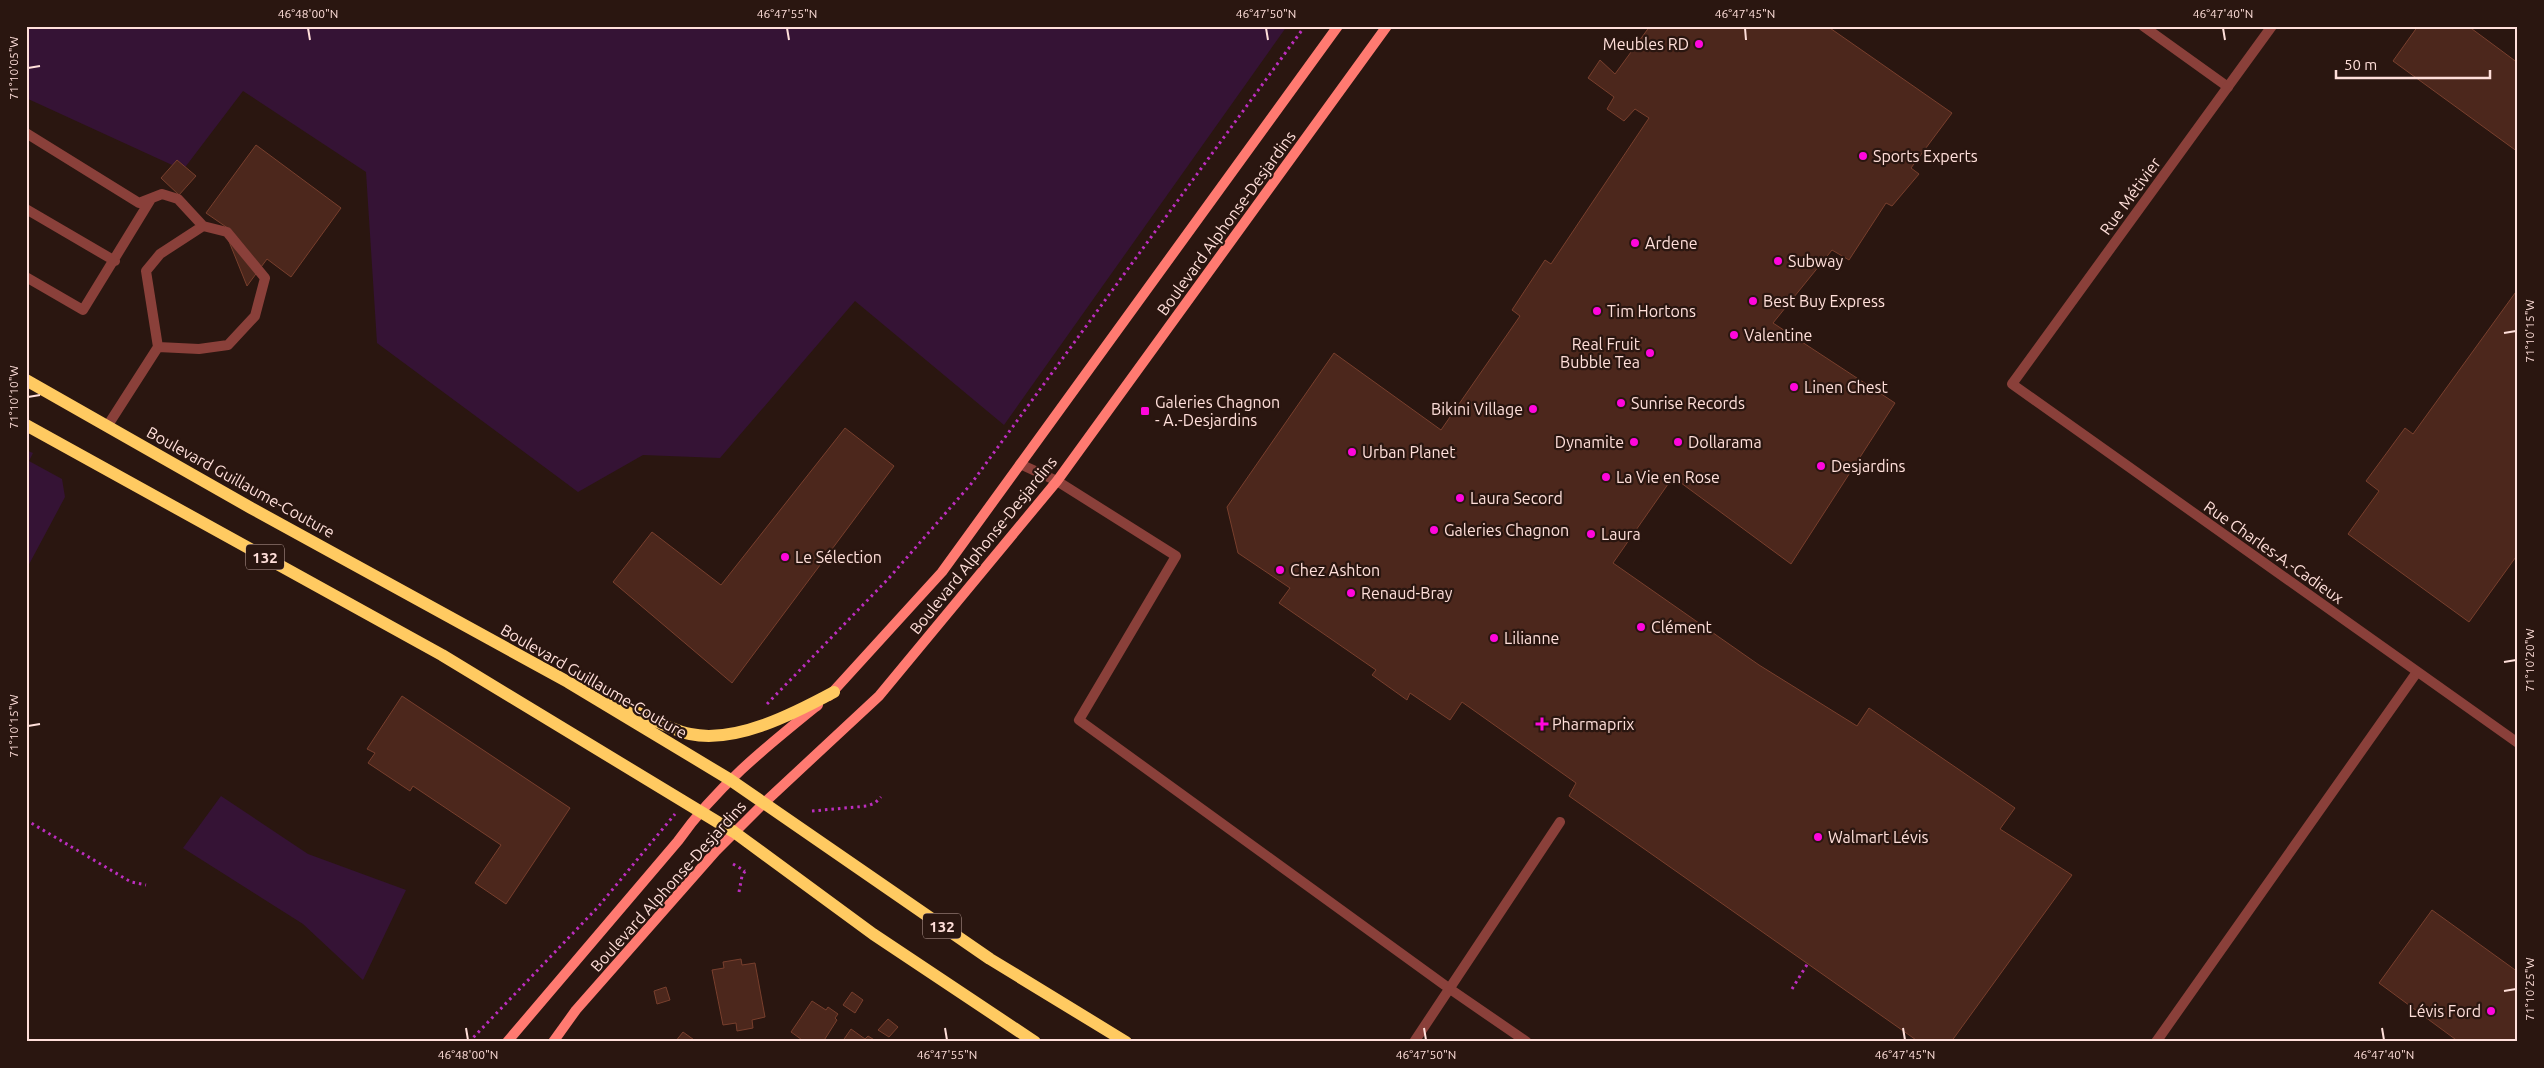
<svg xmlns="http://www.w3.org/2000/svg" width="2544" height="1068" font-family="Ubuntu,sans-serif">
	<rect width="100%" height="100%" fill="#2a1610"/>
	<!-- green -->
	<path fill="#351335" d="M 26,26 L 1287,26 L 1004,425 L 855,301 L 720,458 L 643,455 L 578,492 L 377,343 L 366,172 L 243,91 L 183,170 L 26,98 Z
		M 26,450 L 33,453 L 29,461 L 62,479 L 65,497 L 26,570 Z
		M 221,796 L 308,854 L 406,890 L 363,980 L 303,924 L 183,848 Z"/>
	<!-- building -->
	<path fill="#4c271c" stroke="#783f2d" d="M 1650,26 L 1827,26 L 1952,113 L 1911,168 L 1919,174 L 1892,206 L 1886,203 L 1849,260 L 1832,250 L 1773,323 L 1895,403 L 1791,564 L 1673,477 L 1613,563 L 1759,665 L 1857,726 L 1869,708 L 2015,808 L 2000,829 L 2072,875 L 1951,1042 L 1919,1042 L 1569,796 L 1576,783 L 1462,702 L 1450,720 L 1410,693 L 1407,700 L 1372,675 L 1376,670 L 1279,603 L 1290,588 L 1238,553 L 1227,507 L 1334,353 L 1441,430 L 1520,316 L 1512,310 L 1545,260 L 1551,264 L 1649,118 L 1635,109 L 1624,121 L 1607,109 L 1614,97 L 1588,78 L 1600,60 L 1615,74 Z
		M 2418,26 L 2468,26 L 2518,63 L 2518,152 L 2393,61 Z
		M 256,145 L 341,208 L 291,277 L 267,259 L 247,286 L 226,234 L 232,231 L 206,213 Z
		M 177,160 L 196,176 L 179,195 L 161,178 Z
		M 2518,289 L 2518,554 L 2469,622 L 2348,534 L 2379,491 L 2366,481 L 2405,428 L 2413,434 Z
		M 845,428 L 894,466 L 732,683 L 613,582 L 652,532 L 721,585 Z
		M 402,696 L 570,808 L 506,904 L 475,883 L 501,845 L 413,786 L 410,791 L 368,763 L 375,753 L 367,749 Z
		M 2432,910 L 2518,972 L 2518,1042 L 2459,1042 L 2379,983 Z
		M 741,959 L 742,965 L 755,963 L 765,1017 L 752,1020 L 753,1028 L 737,1031 L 736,1023 L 723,1025 L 712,970 L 724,968 L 723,962 Z
		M 666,987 L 670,1000 L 657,1004 L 654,991 Z
		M 852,992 L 863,1000 L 855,1013 L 843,1005 Z
		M 812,1001 L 826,1010 L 828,1007 L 838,1014 L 835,1018 L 837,1020 L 823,1042 L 805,1042 L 791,1032 Z
		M 888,1019 L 898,1027 L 889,1037 L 878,1030 Z
		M 851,1029 L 865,1039 L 868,1036 L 876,1041 L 842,1042 Z
		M 683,1032 L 697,1042 L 675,1042 Z"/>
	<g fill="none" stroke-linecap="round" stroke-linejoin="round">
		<!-- path -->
		<path stroke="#bc2ebf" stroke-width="3" stroke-dasharray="2.5 4" stroke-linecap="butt" d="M 767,704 L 889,578 L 971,484 L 1305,26
			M 812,811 L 867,806 L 875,803 L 881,797
			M 26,820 L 131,882 L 146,885
			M 733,864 L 745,871
			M 739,892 L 742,876 L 747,868
			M 1792,989 L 1808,963
			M 469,1042 L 598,907 L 675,814"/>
		<!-- service -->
		<path stroke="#8a403a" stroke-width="10" d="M 2143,26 L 2228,87
			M 26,133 L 139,203 L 162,194 L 178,199 L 203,226
			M 26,209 L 115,261
			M 26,277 L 83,310 L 151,199
			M 108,425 L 158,347 L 146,271 L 160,254 L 203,226 L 227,232 L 265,278 L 255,316 L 228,345 L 199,349 L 158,347
			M 1020,464 L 1057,481 L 1176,556 L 1079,720 L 1450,989 L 1527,1042
			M 1414,1042 L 1560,822
			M 2156,1042 L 2417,672"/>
		<!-- minor -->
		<path stroke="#8a403a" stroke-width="10" d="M 2272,26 L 2012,384 L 2518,743"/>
		<!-- secondary -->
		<path stroke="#ff7a71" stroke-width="10" d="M 829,696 L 942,572 L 1338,26
			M 507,1042 L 678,841 C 717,786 766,747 818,705
			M 553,1042 L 576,1010 L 716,851 L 764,803 L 879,696 L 1057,481 L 1387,26"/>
		<!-- primary -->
		<path stroke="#ffca61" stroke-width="12" d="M 26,380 L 251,508 L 568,682 L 729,779 L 990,959 L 1126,1042
			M 26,425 L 442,655 L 734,832 L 873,934 L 1035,1042
			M 613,701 C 634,710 670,730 690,734 C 736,744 795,713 834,692"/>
	</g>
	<!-- ticks -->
	<path fill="none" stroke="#ffdfda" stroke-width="2" d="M 308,28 L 310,40M 787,28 L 789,40M 1266,28 L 1268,40M 1745,28 L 1746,40M 2223,28 L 2225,40M 28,68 L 40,66M 2504,333 L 2516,331M 28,397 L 40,395M 2504,662 L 2516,660M 28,726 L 40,724M 2504,991 L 2516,989M 466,1028 L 468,1040M 945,1028 L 947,1040M 1424,1028 L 1426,1040M 1903,1028 L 1905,1040M 2382,1028 L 2384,1040"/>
	<!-- markers -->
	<g fill="#ff06dc" stroke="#2a1610" stroke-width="2">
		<circle cx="1699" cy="44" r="5"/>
		<circle cx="1863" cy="156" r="5"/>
		<circle cx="1635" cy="243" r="5"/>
		<circle cx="1778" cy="261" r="5"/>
		<circle cx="1753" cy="301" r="5"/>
		<circle cx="1597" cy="311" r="5"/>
		<circle cx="1734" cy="335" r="5"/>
		<circle cx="1650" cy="353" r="5"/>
		<circle cx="1794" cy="387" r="5"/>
		<circle cx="1621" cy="403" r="5"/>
		<circle cx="1533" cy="409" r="5"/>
		<rect x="1140" y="406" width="10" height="10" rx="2.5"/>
		<circle cx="1634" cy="442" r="5"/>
		<circle cx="1678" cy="442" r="5"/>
		<circle cx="1352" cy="452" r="5"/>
		<circle cx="1821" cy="466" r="5"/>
		<circle cx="1606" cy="477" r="5"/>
		<circle cx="1460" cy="498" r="5"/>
		<circle cx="1434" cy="530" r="5"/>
		<circle cx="1591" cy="534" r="5"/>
		<circle cx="785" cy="557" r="5"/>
		<circle cx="1280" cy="570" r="5"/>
		<circle cx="1351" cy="593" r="5"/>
		<circle cx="1641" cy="627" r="5"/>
		<circle cx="1494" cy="638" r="5"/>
		<path d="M1539.5 716.5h5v5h5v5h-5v5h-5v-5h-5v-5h5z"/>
		<circle cx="1818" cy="837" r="5"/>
		<circle cx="2491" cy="1011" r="5"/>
	</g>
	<g text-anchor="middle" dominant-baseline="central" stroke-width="4.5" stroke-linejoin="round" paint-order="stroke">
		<!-- shield labels -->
		<g fill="#2a1610" stroke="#bfa39d" stroke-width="1">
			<rect x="246" y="544.5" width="38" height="25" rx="4"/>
			<rect x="923" y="913.5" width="38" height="25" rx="4"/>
		</g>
		<g font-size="15" font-weight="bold" fill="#ffdfda">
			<text x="265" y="557">132</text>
			<text x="942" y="926">132</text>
		</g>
		<!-- poi labels -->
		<g font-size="16" fill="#ffdfda" stroke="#2a1610" text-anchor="start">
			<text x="1689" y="44" text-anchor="end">Meubles RD</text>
			<text x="1873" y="156">Sports Experts</text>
			<text x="1645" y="243">Ardene</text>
			<text x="1788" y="261">Subway</text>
			<text x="1763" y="301">Best Buy Express</text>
			<text x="1607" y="311">Tim Hortons</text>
			<text x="1744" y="335">Valentine</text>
			<text x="1640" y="344" text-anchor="end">Real Fruit<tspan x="1640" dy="18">Bubble Tea</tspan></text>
			<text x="1804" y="387">Linen Chest</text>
			<text x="1155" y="402">Galeries Chagnon<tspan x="1155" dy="18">- A.-Desjardins</tspan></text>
			<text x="1631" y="403">Sunrise Records</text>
			<text x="1523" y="409" text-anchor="end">Bikini Village</text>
			<text x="1624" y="442" text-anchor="end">Dynamite</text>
			<text x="1688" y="442">Dollarama</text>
			<text x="1362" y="452">Urban Planet</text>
			<text x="1831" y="466">Desjardins</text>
			<text x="1616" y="477">La Vie en Rose</text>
			<text x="1470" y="498">Laura Secord</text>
			<text x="1444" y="530">Galeries Chagnon</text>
			<text x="1601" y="534">Laura</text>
			<text x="795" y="557">Le Sélection</text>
			<text x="1290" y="570">Chez Ashton</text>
			<text x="1361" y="593">Renaud-Bray</text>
			<text x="1651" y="627">Clément</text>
			<text x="1504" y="638">Lilianne</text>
			<text x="1552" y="724">Pharmaprix</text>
			<text x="1828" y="837">Walmart Lévis</text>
			<text x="2481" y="1011" text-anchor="end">Lévis Ford</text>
		</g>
		<!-- street labels -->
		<g font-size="16" fill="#ffdfda" stroke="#2a1610">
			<text transform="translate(2130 196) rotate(-54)">Rue Métivier</text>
			<text transform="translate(1226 223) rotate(-54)">Boulevard Alphonse-Desjardins</text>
			<text transform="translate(241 482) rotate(29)">Boulevard Guillaume-Couture</text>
			<text transform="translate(983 545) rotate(-51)">Boulevard Alphonse-Desjardins</text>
			<text transform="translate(2274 552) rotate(35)">Rue Charles-A.-Cadieux</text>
			<text transform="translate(594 681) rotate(30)">Boulevard Guillaume-Couture</text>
			<text transform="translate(668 886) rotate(-48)">Boulevard Alphonse-Desjardins</text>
		</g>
	</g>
	<!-- border -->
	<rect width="2544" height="1068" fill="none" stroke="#2a1610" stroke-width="55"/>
	<!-- scale -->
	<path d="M2336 70v8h154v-8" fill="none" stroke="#ffdfda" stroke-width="2.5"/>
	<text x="2344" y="70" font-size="15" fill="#ffdfda" stroke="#2a1610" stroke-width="4" paint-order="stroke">50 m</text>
	<rect x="28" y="28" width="2488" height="1012" fill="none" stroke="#ffdfda" stroke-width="2"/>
	<g font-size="12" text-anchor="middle" fill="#ffdfda">
		<text x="308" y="18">46°48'00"N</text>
		<text x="787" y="18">46°47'55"N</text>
		<text x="1266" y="18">46°47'50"N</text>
		<text x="1745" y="18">46°47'45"N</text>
		<text x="2223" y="18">46°47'40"N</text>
		<text transform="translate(14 68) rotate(-90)" y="4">71°10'05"W</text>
		<text transform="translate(2530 331) rotate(-90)" y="4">71°10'15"W</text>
		<text transform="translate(14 397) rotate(-90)" y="4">71°10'10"W</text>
		<text transform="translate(2530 660) rotate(-90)" y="4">71°10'20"W</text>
		<text transform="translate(14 726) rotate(-90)" y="4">71°10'15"W</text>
		<text transform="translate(2530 989) rotate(-90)" y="4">71°10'25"W</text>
		<text x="468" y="1059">46°48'00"N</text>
		<text x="947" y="1059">46°47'55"N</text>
		<text x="1426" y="1059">46°47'50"N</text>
		<text x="1905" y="1059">46°47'45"N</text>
		<text x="2384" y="1059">46°47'40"N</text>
	</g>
</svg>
